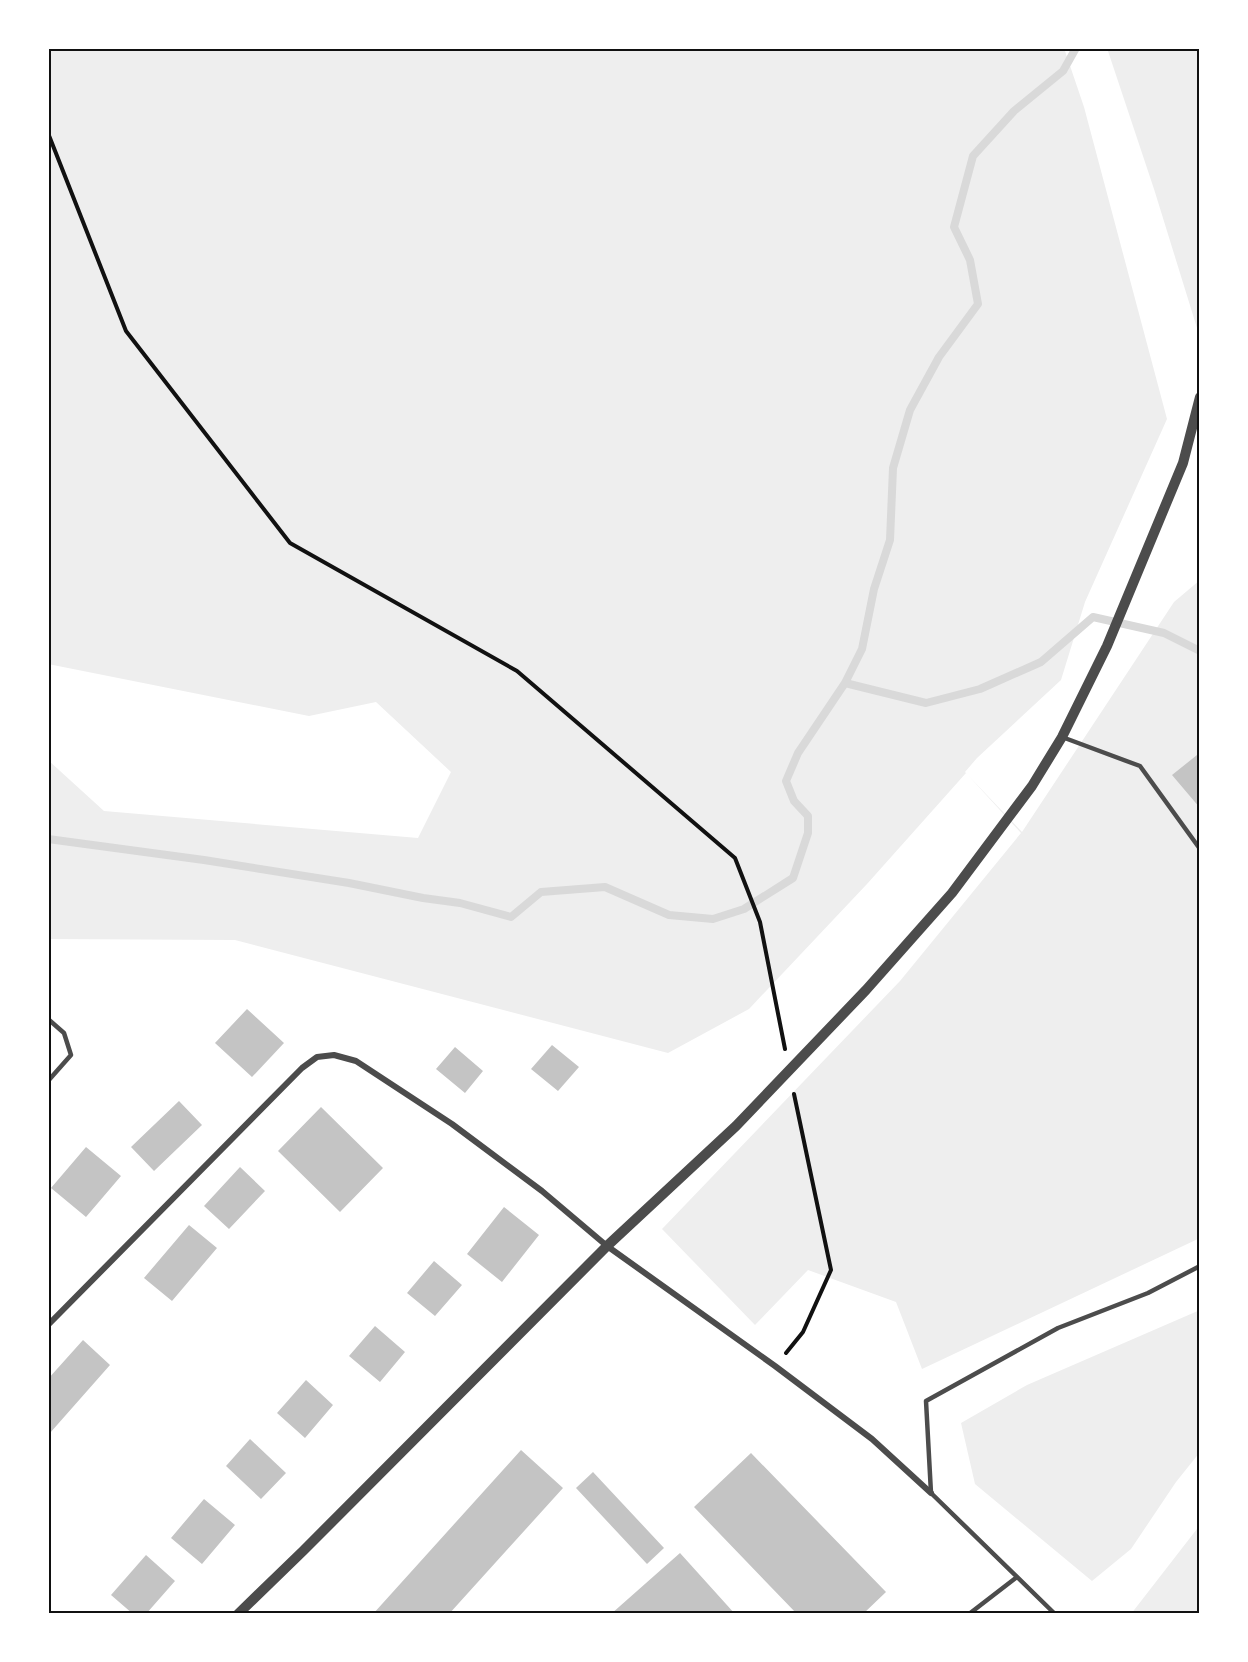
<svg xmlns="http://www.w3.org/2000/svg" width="1248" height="1662" font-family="'Open Sans',sans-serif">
	<rect width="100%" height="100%" fill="#fff"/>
	<!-- green -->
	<path fill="#eee" d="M 48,48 L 1064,48 L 1084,107 L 1167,419 L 1085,602 L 1061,680 L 977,758 L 965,772 L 1022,832 L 1174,602 L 1200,580 L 1200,1238 L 922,1369 L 896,1302 L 808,1270 L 755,1325 L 662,1229 L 900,981 L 1021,833 L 966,773 L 867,884 L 749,1009 L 668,1053 L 235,940 L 48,939 L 48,760 L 104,811 L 418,838 L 451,772 L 376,702 L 309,716 L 48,664 Z
		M 1107,48 L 1200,48 L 1200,318 L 1197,328 L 1154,189 Z
		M 1200,1310 L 1200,1452 L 1176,1482 L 1131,1549 L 1092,1581 L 975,1484 L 961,1423 L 1027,1385 Z
		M 1200,1525 L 1200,1614 L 1131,1614 Z"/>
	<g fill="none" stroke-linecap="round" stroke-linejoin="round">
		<!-- stream -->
		<path stroke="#d9d9d9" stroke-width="8" d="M 845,683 L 926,703 L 980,689 L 1041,662 L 1093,617 L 1164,633 L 1200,651
			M 48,839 L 204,860 L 349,883 L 423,898 L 460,903 L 511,917 L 541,892 L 605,887 L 669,915 L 713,919 L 744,909 L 793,878 L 808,833 L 808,816 L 794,801 L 786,781 L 798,753 L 845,683 L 862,649 L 874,589 L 890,540 L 893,468 L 910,410 L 939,357 L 978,304 L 970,260 L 954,227 L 973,156 L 1014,111 L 1063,71 L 1076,48"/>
	</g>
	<!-- building -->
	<path fill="#c4c4c4" d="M 1197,755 L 1200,760 L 1200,808 L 1172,775 Z
		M 247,1009 L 284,1043 L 252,1077 L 215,1043 Z
		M 552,1045 L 579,1067 L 558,1091 L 531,1069 Z
		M 455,1047 L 483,1071 L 465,1093 L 436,1069 Z
		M 179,1101 L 202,1125 L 154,1171 L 131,1147 Z
		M 321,1107 L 383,1168 L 340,1212 L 278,1151 Z
		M 86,1147 L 121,1176 L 86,1217 L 51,1188 Z
		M 240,1167 L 265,1191 L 229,1229 L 204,1206 Z
		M 504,1207 L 539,1235 L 502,1282 L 467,1254 Z
		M 189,1225 L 217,1248 L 172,1301 L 144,1278 Z
		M 434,1261 L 462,1285 L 435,1316 L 407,1293 Z
		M 375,1326 L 405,1352 L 380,1382 L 349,1356 Z
		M 83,1340 L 110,1365 L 50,1433 L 48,1431 L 48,1379 Z
		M 306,1380 L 333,1405 L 305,1438 L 277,1413 Z
		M 250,1439 L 286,1473 L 261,1499 L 226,1466 Z
		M 521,1450 L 563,1488 L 449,1614 L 373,1614 Z
		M 751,1453 L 886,1592 L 863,1614 L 797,1614 L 694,1507 Z
		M 593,1472 L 664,1548 L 647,1564 L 576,1488 Z
		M 204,1499 L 235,1525 L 202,1564 L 171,1538 Z
		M 680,1553 L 735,1614 L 611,1614 Z
		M 146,1555 L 175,1581 L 146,1614 L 133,1614 L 111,1595 Z"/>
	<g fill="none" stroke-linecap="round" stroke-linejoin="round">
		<!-- path -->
		<path stroke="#111" stroke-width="4" d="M 48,133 L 126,331 L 290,543 L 517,671 L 735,858 L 760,922 L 785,1049
			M 786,1353 L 803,1332 L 831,1270 L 794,1094"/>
		<!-- service -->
		<path stroke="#4c4c4c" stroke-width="4.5" d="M 1062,737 L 1140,766 L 1200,849
			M 48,1019 L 64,1033 L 71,1055 L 48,1081
			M 969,1614 L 1017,1577
			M 1055,1614 L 931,1493 L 926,1401 L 1058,1328 L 1148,1293 L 1200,1266"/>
		<!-- minor -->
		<path stroke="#4c4c4c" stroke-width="6" d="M 48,1325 L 302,1068 L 317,1057 L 334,1055 L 356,1061 L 452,1124 L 542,1191 L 607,1246 L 775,1366 L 872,1439 L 931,1493"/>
		<!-- tertiary -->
		<path stroke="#4c4c4c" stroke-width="10" d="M 238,1614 L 303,1551 L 607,1246 L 736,1126 L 866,990 L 952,893 L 1032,786 L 1062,737 L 1107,646 L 1183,463 L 1200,397"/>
	</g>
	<!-- border -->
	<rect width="1248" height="1662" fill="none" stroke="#ffffff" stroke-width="99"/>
	<rect x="50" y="50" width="1148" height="1562" fill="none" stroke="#111" stroke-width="2"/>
</svg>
